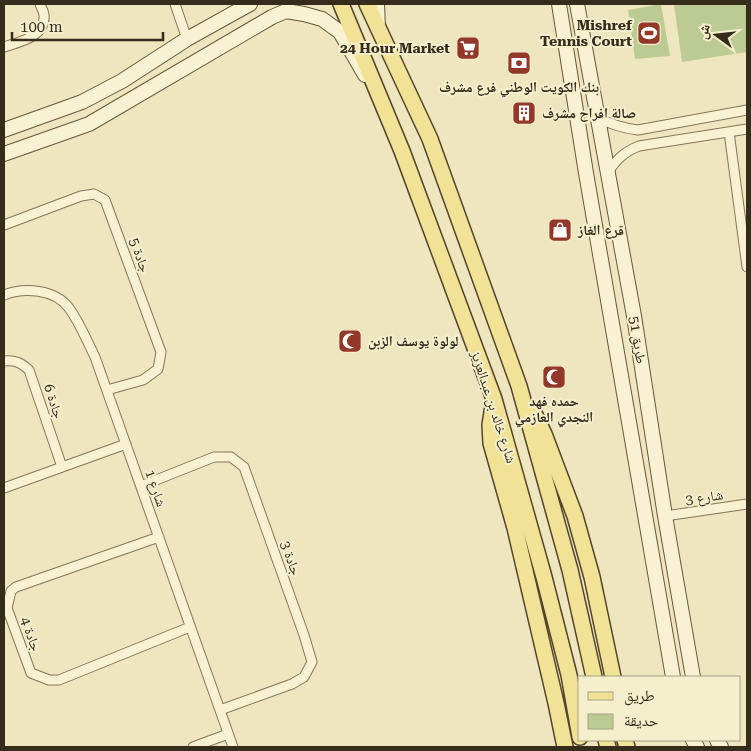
<svg xmlns="http://www.w3.org/2000/svg" width="751" height="751" font-family="'Roboto Serif','Noto Naskh Arabic',serif">
	<rect width="100%" height="100%" fill="#ede6bf"/>
	<!-- green -->
	<path fill="#bccb93" d="M 661,4 L 670,56 L 635,59 L 628,10 Z
		M 674,4 L 747,4 L 747,52 L 682,62 Z"/>
	<g fill="none" stroke-linecap="round" stroke-linejoin="round">
		<!-- street casing -->
		<g stroke="#857758" stroke-width="11">
			<path id="street" d="M 175,4 L 187,39
				M 4,47 C 19,42 46,37 44,15 C 44,12 41,7 40,4
				M 597,117 C 611,125 622,128 638,130 L 747,110
				M 729,132 L 747,267
				M 608,172 C 617,159 624,152 639,146 L 747,129
				M 4,225 L 81,196 L 94,194 L 105,200 L 161,352 L 158,369 L 143,380 L 107,390
				M 4,295 C 24,287 55,289 69,308 C 80,323 87,341 95,357 L 233,747
				M 4,361 C 15,360 20,362 29,370 L 62,467
				M 141,486 L 214,457 L 231,457 L 244,467 L 304,635 L 312,662 L 304,677 L 292,684 L 220,710
				M 4,488 L 126,444
				M 665,516 L 747,504
				M 159,537 L 16,587 L 11,591 L 7,608 L 31,673 L 49,680 L 59,680 L 190,627
				M 193,747 L 228,734"/>
		</g>
		<!-- secondary casing -->
		<g stroke="#67573b" stroke-width="16">
			<path id="secondary" d="M 377,4 L 378,27
				M 559,4 L 586,173 L 673,677
				M 577,4 L 634,316 L 665,516 L 693,677
				M 4,130 L 82,102 L 122,81 L 187,39 L 250,4
				M 4,154 L 89,124 L 272,17 L 286,11 L 304,14 L 322,19 L 340,32 L 365,75
				M 693,740 L 697,747
				M 717,740 L 721,747"/>
		</g>
		<!-- primary casing -->
		<g stroke="#53442c" stroke-width="18">
			<path id="primary" d="M 341,4 L 402,151 L 494,399 L 544,577 L 569,675 L 580,737
				M 367,4 L 430,139 L 519,386 L 570,570 L 594,677
				M 493,406 L 490,425 L 491,443 L 515,528 L 556,703 L 565,747
				M 532,409 L 544,434 L 575,516 L 592,577 L 613,677
				M 606,740 L 608,747
				M 625,740 L 627,747"/>
		</g>
		<!-- street -->
		<use href="#street" stroke="#f8f2d2" stroke-width="9"/>
		<!-- secondary -->
		<use href="#secondary" stroke="#f8f2d2" stroke-width="14"/>
		<!-- primary -->
		<use href="#primary" stroke="#f1e296" stroke-width="15"/>
	</g>
	<!-- icons -->
	<defs>
		<g id="stadium-square" transform="scale(1.25)"><rect x="-9" y="-9" width="18" height="18" rx="4" fill="#933728" stroke="#f5efce"/><path d="M0-5a6.5 5 0 1 0 0 10a6.5 5 0 1 0 0-10ZM-3.5-1.8h7v3.6h-7Z" fill="#fff"/></g>
		<g id="supermarket-square" transform="scale(1.25)"><rect x="-9" y="-9" width="18" height="18" rx="4" fill="#933728" stroke="#f5efce"/><path d="M-6-5.5h2.5l.6 2H6L4.5 2H-2.5L-4.4-4H-6ZM-1.5 3.2a1.3 1.3 0 1 0 .1 0ZM3 3.2a1.3 1.3 0 1 0 .1 0Z" fill="#fff"/></g>
		<g id="bank-square" transform="scale(1.25)"><rect x="-9" y="-9" width="18" height="18" rx="4" fill="#933728" stroke="#f5efce"/><path d="M-6-4H6V4H-6ZM0-2.3a2.3 2.3 0 1 0 0 4.6a2.3 2.3 0 1 0 0-4.6Z" fill="#fff"/></g>
		<g id="building-square" transform="scale(1.25)"><rect x="-9" y="-9" width="18" height="18" rx="4" fill="#933728" stroke="#f5efce"/><path d="M-4-6H4V6H1V3H-1V6H-4ZM-2.5-4.3h1.7v1.8h-1.7ZM.8-4.3h1.7v1.8H.8ZM-2.5-1h1.7V.8h-1.7ZM.8-1h1.7V.8H.8Z" fill="#fff"/></g>
		<g id="shop-square" transform="scale(1.25)"><rect x="-9" y="-9" width="18" height="18" rx="4" fill="#933728" stroke="#f5efce"/><path d="M-5-2.5h2.3a2.7 3.5 0 0 1 5.4 0H5L5.5 6h-11ZM-1.5-2.5h3a1.5 2.3 0 0 0-3 0Z" fill="#fff"/></g>
		<g id="mosque-square" transform="scale(1.25)"><rect x="-9" y="-9" width="18" height="18" rx="4" fill="#933728" stroke="#f5efce"/><path d="M3.5-4.9A6 6 0 1 0 3.5 4.9A5 5 0 1 1 3.5-4.9Z" fill="#fff"/></g>
	</defs>
	<g fill-rule="evenodd">
		<use href="#stadium-square" x="649" y="33"/>
		<use href="#supermarket-square" x="468" y="48"/>
		<use href="#bank-square" x="519" y="63"/>
		<use href="#building-square" x="524" y="113"/>
		<use href="#shop-square" x="560" y="230"/>
		<use href="#mosque-square" x="350" y="341"/>
		<use href="#mosque-square" x="554" y="377"/>
	</g>
	<g text-anchor="middle" dominant-baseline="central" stroke-width="4" stroke-linejoin="round" paint-order="stroke">
		<!-- poi labels -->
		<g font-size="14" font-weight="bold" fill="#352c1c" stroke="#f5efce" text-anchor="start">
			<text x="632" y="25" text-anchor="end">Mishref<tspan x="632" dy="16">Tennis Court</tspan></text>
			<text x="450" y="48" text-anchor="end">24 Hour Market</text>
			<text x="519" y="87" text-anchor="middle">بنك الكويت الوطني فرع مشرف</text>
			<text x="542" y="113">صالة افراح مشرف</text>
			<text x="578" y="230">قرع الغاز</text>
			<text x="368" y="341">لولوة يوسف الزبن</text>
			<text x="554" y="401" text-anchor="middle">حمده فهد<tspan x="554" dy="16">النجدي العازمي</tspan></text>
		</g>
		<!-- street labels -->
		<g font-size="14" fill="#352c1c" stroke="#f5efce">
			<text transform="translate(140 255) rotate(70)">جادة 5</text>
			<text transform="translate(638 340) rotate(81)">طريق 51</text>
			<text transform="translate(54 401) rotate(72)">جادة 6</text>
			<text transform="translate(494 407) rotate(72)">شارع خالد بن عبدالعزيز</text>
			<text transform="translate(156 488) rotate(71)">شارع 1</text>
			<text transform="translate(704 497) rotate(-8)">شارع 3</text>
			<text transform="translate(291 558) rotate(70)">جادة 3</text>
			<text transform="translate(31 634) rotate(70)">جادة 4</text>
		</g>
	</g>
	<!-- border -->
	<rect width="751" height="751" fill="none" stroke="#352c1c" stroke-width="10"/>
	<!-- legend -->
	<rect x="578" y="676" width="162" height="65" fill="#f5efce" stroke="#a8a187"/>
	<rect x="588" y="692" width="25" height="8" fill="#f1e296" stroke="#a8a187"/>
	<text x="624" y="701" font-size="15" fill="#352c1c">طريق</text>
	<rect x="588" y="714" width="25" height="15" fill="#bccb93" stroke="#a8a187"/>
	<text x="624" y="726" font-size="15" fill="#352c1c">حديقة</text>
	<!-- north arrow -->
	<g transform="translate(716 35) rotate(285)" stroke="#f5efce" stroke-width="4" paint-order="stroke">
	<path d="M0-4L9 19L0 12L-9 19Z" fill="#352c1c"/>
	<text y="-8" font-size="14" font-weight="bold" text-anchor="middle" fill="#352c1c">ش</text>
	</g>
	<!-- scale -->
	<path d="M12 32v8h151v-8" fill="none" stroke="#352c1c" stroke-width="2.5"/>
	<text x="20" y="32" font-size="15" fill="#352c1c" stroke="#f5efce" stroke-width="4" paint-order="stroke">100 m</text>
</svg>
